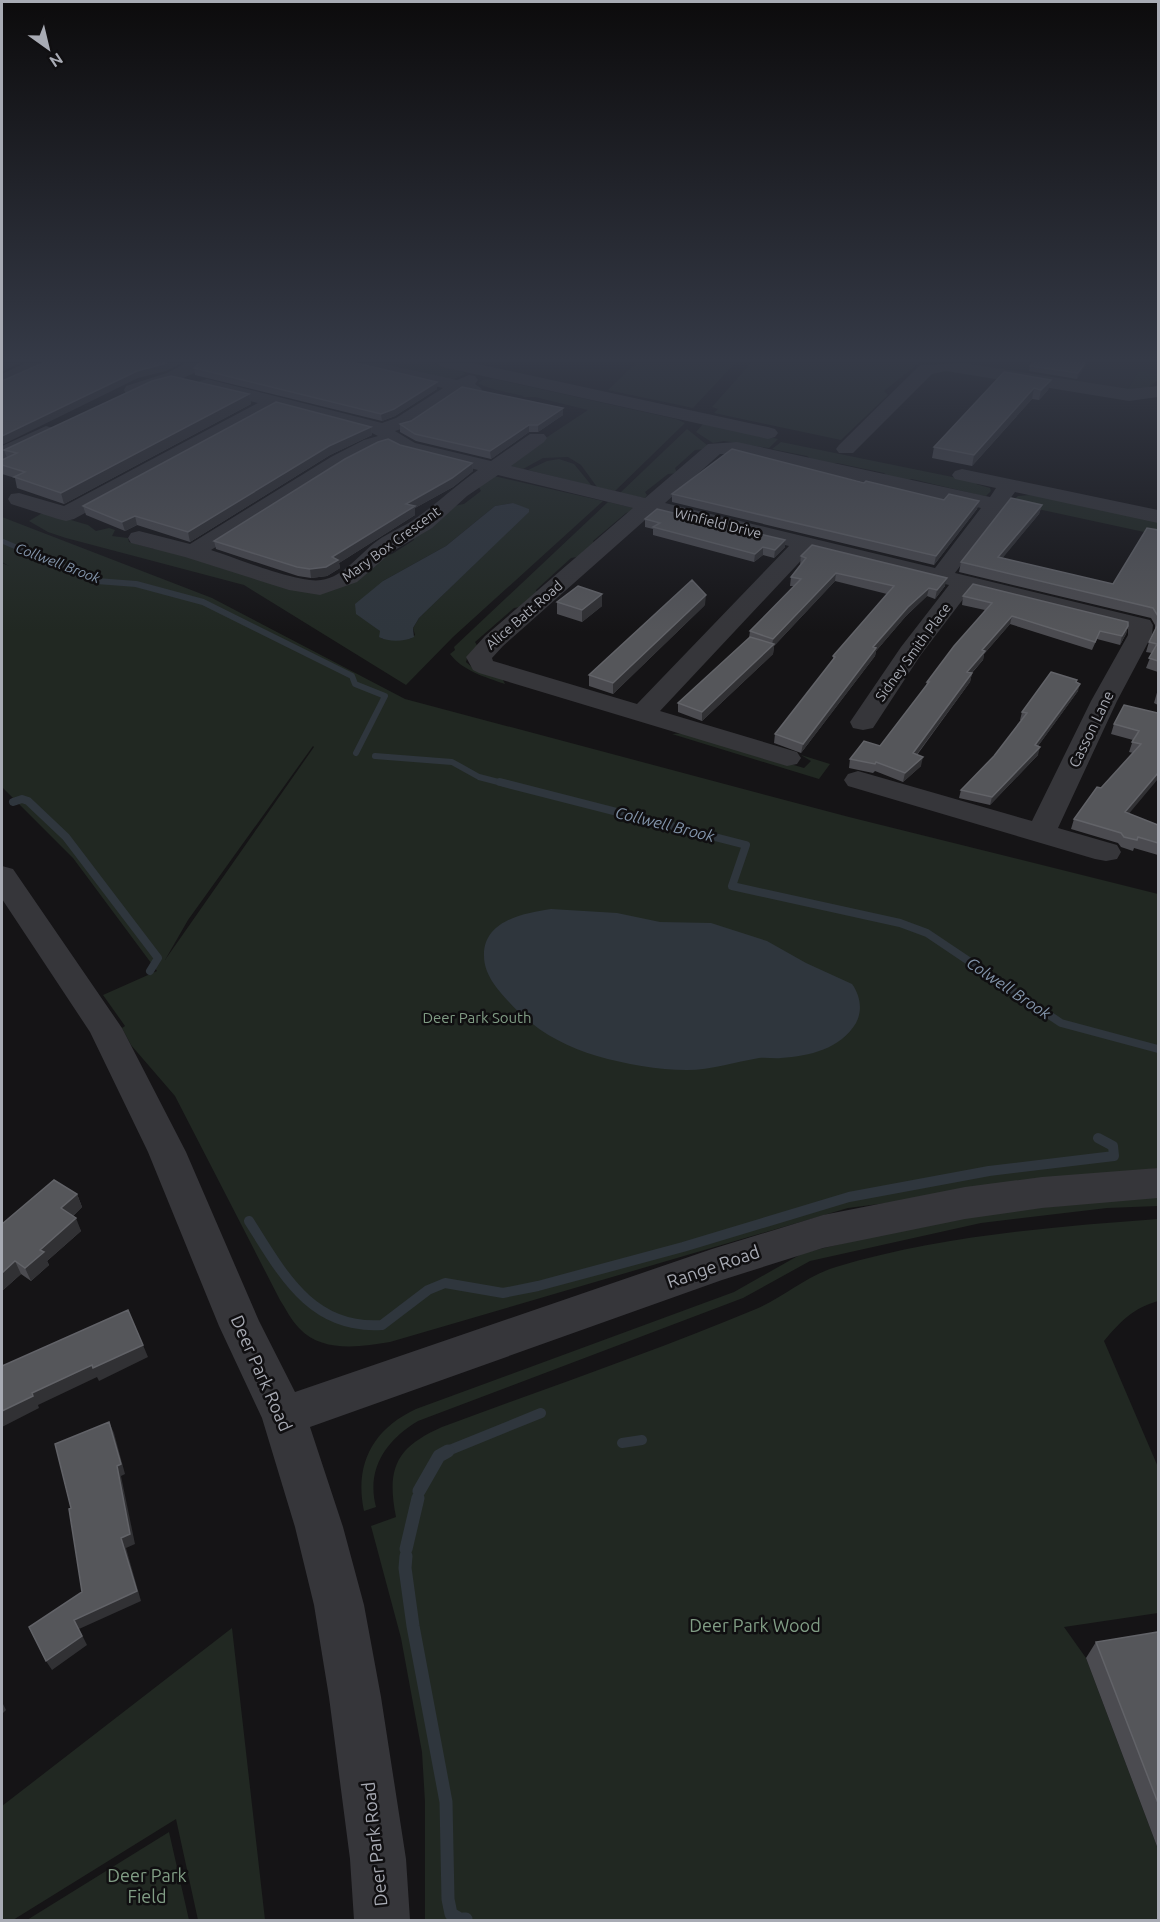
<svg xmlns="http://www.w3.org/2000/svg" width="1160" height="1922" font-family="Ubuntu,sans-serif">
	<rect width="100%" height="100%" fill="#151416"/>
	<!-- built -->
	<path fill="#212023" d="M 962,363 L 1158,363 L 1158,374 L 1139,371 L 1127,390 Z"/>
	<!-- green -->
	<path fill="#212822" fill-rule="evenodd" d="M 376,363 C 400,363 448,358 465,374 L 452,380 Z
		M 636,363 L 735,363 L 693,408 L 608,390 Z
		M 751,363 L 919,363 L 884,391 L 888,395 L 841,440 L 714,413 L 718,409 L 712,407 Z
		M 1139,371 L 1158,374 L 1158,380 L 1148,388 L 1127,390 Z
		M 494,379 L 676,419 L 685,423 L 615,491 L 597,487 L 581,465 L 568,457 L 543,458 L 523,469 L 505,465 L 588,410 L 535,397 L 523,397 L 524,396 C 512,393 487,389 478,383 L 483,380 Z
		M 704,423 L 778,439 L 769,448 L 724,441 L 713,443 L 696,432 Z
		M 687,429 L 707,445 L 704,449 L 695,450 L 675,468 L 677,473 L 668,474 L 645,492 L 647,495 L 645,498 L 620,493 Z
		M 781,442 L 977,482 L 976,484 L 990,488 L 991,491 L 986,496 L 979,495 L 912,479 C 903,481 890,480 884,473 L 837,463 L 829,464 L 812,460 L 807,456 L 772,449 Z
		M 559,459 L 574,464 L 592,486 L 528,470 L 547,461 Z
		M 494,476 L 603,501 L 453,637 L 406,685 L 244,585 L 66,538 L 48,532 L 29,521 L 44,512 L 88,525 L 96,531 L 109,528 L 115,530 L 112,536 L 128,538 L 129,542 L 154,549 L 164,548 L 306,591 L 378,558 L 392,554 L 414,540 L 412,534 L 449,507 L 464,504 L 481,491 L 478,485 ZM 513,503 L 528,512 L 419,618 L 413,628 L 415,635 L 410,639 L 382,639 L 380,631 L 375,626 L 383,581 L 446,546 L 495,506 Z
		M 1030,495 L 1063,499 L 1158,520 L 1158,535 L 1010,503 L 1018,496 Z
		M 608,502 L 638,509 L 626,513 L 593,541 L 595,545 L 582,556 L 571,558 L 536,590 L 538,595 L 525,606 L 514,608 L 475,642 L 478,647 L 468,655 L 466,662 L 474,669 L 502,678 L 505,684 C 485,677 463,671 450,654 L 455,650 L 454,647 Z
		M 2,517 L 212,598 L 405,699 L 849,817 L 1158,894 L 1158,1168 L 848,1208 L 390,1342 C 360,1347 322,1353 299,1328 C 291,1320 286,1309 280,1300 L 175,1096 L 131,1045 L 122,1028 L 125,1026 L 103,995 L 157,971 L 73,858 L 2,787 L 2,563 L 9,566 L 2,562 ZM 313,746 L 314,747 L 165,960 L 188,920 Z
		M 686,733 L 804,768 L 811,761 L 801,755 L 830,764 L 819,779 L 672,734 Z
		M 1158,1197 L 1158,1206 L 1107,1208 L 981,1223 L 810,1261 L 743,1298 L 418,1421 C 386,1440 366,1469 376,1507 L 364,1511 C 354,1464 373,1429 416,1409 L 734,1292 L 803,1253 L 908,1228 L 976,1215 L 1102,1201 Z
		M 1158,1219 L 1158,1301 C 1133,1308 1120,1322 1104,1341 L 1158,1467 L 1158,1613 L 1064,1627 L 1086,1658 L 1158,1849 L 1158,1920 L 425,1920 L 425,1802 L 422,1752 L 401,1638 L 371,1526 L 396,1517 C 386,1467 397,1447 442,1427 C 547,1388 653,1352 756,1309 C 784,1297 806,1276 836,1267 C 940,1236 1051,1227 1158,1219 Z
		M 232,1628 L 265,1920 L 198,1920 L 176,1819 L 13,1920 L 2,1920 L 2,1806 Z
		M 169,1832 L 189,1920 L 27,1920 Z"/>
	<!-- water -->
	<path fill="#2f363d" d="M 513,503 L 529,509 L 529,512 L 419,618 L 413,628 L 414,637 C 404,642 388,642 379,637 L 380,631 L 356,614 L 355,604 L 383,581 L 446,546 L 495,506 Z
		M 551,909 L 617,913 L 660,922 L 711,923 L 767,941 L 806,963 L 852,984 C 860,995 863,1010 856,1023 C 840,1049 810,1056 781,1058 C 774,1059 766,1057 759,1058 C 735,1062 711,1070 687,1070 C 658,1070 625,1064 597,1056 C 563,1046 533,1029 509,1002 C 497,989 484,974 484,956 C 483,920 525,913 551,909 Z"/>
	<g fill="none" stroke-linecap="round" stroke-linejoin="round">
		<!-- stream-far4 -->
		<path stroke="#2f363d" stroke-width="5" d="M 2,541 L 23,550"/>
		<!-- stream-far3 -->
		<path stroke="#2f363d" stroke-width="6" d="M 19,548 L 97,581 L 136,584 L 203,602 L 352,676 L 355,684 L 385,696 L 356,753
			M 375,756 L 452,762 L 479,777 L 506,784"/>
		<!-- stream-far2 -->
		<path stroke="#2f363d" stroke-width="8" d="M 500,782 L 746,845 L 732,886 L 900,923 L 927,933 L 1061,1023 L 1158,1049
			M 13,802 L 22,799 L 28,801 L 66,837 L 158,958 L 150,971"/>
		<!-- stream-far1 -->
		<path stroke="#2f363d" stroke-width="10" d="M 249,1221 C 282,1273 311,1330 382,1325 L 428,1290 L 445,1283 L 503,1293 L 538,1286 L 683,1247 L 849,1197 L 989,1171 L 1114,1156 L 1113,1146 L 1098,1138
			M 622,1443 L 642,1440
			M 445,1452 L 541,1413"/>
		<!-- stream -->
		<path stroke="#2f363d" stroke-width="13" d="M 419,1491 L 439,1456 L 448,1451
			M 406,1549 L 418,1498
			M 406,1556 L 405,1568 L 413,1626 L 446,1802 L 448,1899 L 451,1914 L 458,1918
			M 463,1919 L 466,1919"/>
		<!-- minor -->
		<path fill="#36363a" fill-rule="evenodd" d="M 25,363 L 49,363 L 46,367 L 2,386 L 2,374 Z
			M 186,363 L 209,363 C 200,374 139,397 126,394 L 124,390 L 126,386 L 167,373 Z
			M 344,363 L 379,363 L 457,380 L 469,375 L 475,376 L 478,380 L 475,384 L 482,389 L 480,393 L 473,395 L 462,392 L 410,426 L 395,431 L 415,443 L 491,461 L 530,434 L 544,434 L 547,438 L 544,442 L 511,466 L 645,498 L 708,444 L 737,442 L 990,497 L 996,488 L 955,479 L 952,475 L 955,471 L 962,469 L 1158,510 L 1158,523 L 1015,492 L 955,573 L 1150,620 L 1153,625 L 1152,635 L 1117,701 L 1058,828 L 1117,845 L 1121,852 L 1117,859 L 1106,861 L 1095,859 L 848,786 L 844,780 L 848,774 L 858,771 L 1032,821 L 1091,701 L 1128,635 L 1128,629 L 970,590 L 920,656 L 873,728 L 863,730 L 853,728 L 850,722 L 901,647 L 949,585 L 810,551 L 660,711 L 797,752 L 801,758 L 797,764 L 787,766 L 479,673 L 473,670 L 466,657 L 485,636 L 633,508 L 498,475 L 467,496 L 432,528 L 393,551 L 357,582 L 320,595 L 289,590 L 185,557 L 131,543 L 128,538 L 131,533 L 139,531 L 190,544 L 331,457 L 364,440 L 378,436 L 366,430 L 277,408 L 74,519 L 66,521 L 58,519 L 11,504 L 8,499 L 11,494 L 19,493 L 64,506 L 258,403 L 200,389 L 198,385 L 200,381 L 207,379 L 382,423 L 396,418 L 443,388 L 347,367 ZM 389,445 L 401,451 L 478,470 C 456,485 438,503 416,518 C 404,527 389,532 377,541 C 359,554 344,577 321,580 C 299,584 236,558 211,550 L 345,465 L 378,448 ZM 720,454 L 737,454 L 981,508 L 935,568 L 665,503 ZM 653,513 L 789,546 L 637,704 L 493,661 L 492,658 L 503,646 Z
			M 438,363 L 473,363 L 768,427 L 775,429 L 778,433 L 775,437 L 768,439 L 447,368 L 441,367 Z
			M 963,363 L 1129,389 L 1158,386 L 1158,397 L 1129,401 L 946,371 L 932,374 L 853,453 L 839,453 L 836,449 L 839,445 L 920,365 Z
			M 46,426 L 53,428 L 56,432 L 53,436 L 2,460 L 2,446 Z
			M 2,866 L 13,869 L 122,1028 L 186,1152 L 259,1321 L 295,1392 L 712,1249 L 823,1215 L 965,1187 L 1042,1177 L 1158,1168 L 1158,1198 L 1042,1208 L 965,1219 L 823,1248 L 722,1280 L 310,1427 L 343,1527 L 364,1605 L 381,1697 L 406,1859 L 410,1920 L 354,1920 L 350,1859 L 329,1697 L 314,1605 L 295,1527 L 262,1418 L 219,1326 L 148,1152 L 90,1032 L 2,899 Z"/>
	</g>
	<!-- wall -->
	<path fill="#4b4b50" d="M 197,363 L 356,363 L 437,382 L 437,389 L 395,416 L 382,421 L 195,375 L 194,368 L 199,364 Z
		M 1087,363 L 1077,379 L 1029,371 L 1030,366 Z
		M 1004,372 L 1051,380 L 1048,390 L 1039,400 L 1032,399 L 972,466 L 932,458 L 934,447 Z
		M 249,394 L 251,404 L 64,504 L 17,488 L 15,478 L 2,474 L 2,460 L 7,458 L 4,450 Z
		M 563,415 L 538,432 L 529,432 L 491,459 L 416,441 L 400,432 L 400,424 Z
		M 371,427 L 372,435 L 330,455 L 190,542 L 137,525 L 125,531 L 86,515 L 83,506 Z
		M 400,445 L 472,463 L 473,471 L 453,487 L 415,508 L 415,515 L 339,563 L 340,568 L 327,576 L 311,578 L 298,576 L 216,549 L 214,541 Z
		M 864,483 L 944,500 L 979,501 L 977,509 L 934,565 L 672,502 L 672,494 Z
		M 1042,505 L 1039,514 L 1002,558 L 1113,584 L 1158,530 L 1158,672 L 1146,668 L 1152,653 L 1146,652 L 1149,642 L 1155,630 L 1155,625 L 1151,618 L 959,572 L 961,562 Z
		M 645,519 L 785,547 L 774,558 L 763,555 L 754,562 L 653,535 L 653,529 L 645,527 Z
		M 801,556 L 945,586 L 935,599 L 927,596 L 906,616 L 876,651 L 875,656 L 801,753 L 774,743 L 775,734 L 833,660 L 833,656 L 887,594 L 835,581 L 774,646 L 773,654 L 702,721 L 678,712 L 678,703 L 749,638 L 750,631 L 794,586 L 790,586 L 791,577 L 800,565 Z
		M 602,594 L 602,606 L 582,622 L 557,614 L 557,602 Z
		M 963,596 L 1128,626 L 1126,634 L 1120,645 L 1097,639 L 1092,650 L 1010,624 L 984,654 L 983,660 L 972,673 L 970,682 L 917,755 L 921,766 L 903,782 L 875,771 L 873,773 L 849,768 L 850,759 L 880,746 L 926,686 L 927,682 L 985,610 L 962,605 Z
		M 705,605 L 613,694 L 589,686 L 589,675 Z
		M 1077,682 L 1078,691 L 1038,746 L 1038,755 L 990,805 L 959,798 L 961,790 L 994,756 L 1022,720 L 1020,720 L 1022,712 Z
		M 1158,689 L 1158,705 L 1154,703 Z
		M 1158,713 L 1129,814 L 1158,825 L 1158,855 L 1134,848 L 1133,851 L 1121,847 L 1118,843 L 1071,829 L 1074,819 L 1133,753 L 1129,752 L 1133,740 L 1111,734 L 1114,724 Z
		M 77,1194 L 82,1207 L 73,1216 L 81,1231 L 47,1261 L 49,1265 L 31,1281 L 21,1274 L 2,1291 L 2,1224 Z
		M 1158,1632 L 1158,1849 L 1086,1658 L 1096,1642 Z"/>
	<!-- shaded-wall -->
	<path fill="#313134" d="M 3,363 L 19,363 L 2,372 L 2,364 Z
		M 167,363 L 182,363 L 166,371 L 138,378 L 2,445 L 2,436 L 137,371 Z
		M 1085,363 L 1087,363 L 1077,379 L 1078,373 Z
		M 1051,380 L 1048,390 L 1039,400 L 1041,390 Z
		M 437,382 L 437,389 L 395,416 L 382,421 L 381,414 Z
		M 1034,388 L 1032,399 L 972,466 L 974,455 Z
		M 249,394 L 251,404 L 64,504 L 61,493 Z
		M 563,408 L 563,415 L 538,432 L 538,425 Z
		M 529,425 L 529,432 L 491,459 L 490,451 Z
		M 371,427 L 372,435 L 330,455 L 190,542 L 188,532 L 329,446 Z
		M 472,463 L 473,471 L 453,487 L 415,508 L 415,515 L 339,563 L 340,568 L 327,576 L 311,578 L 310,569 L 332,557 L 406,504 Z
		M 979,501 L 977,509 L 934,565 L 936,556 Z
		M 1042,505 L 1039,514 L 996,566 L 998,557 Z
		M 135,516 L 137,525 L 125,531 L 122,522 Z
		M 785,540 L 785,547 L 774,558 L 775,550 Z
		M 763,547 L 763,555 L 754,562 L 755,554 Z
		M 836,573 L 835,581 L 774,646 L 773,654 L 702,721 L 702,712 L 772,646 L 773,639 Z
		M 947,578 L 945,586 L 935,599 L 937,590 Z
		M 929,588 L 927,596 L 906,616 L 876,651 L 875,656 L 801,753 L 803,744 L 873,647 L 908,607 Z
		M 602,594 L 602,606 L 582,622 L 582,610 Z
		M 706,595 L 705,605 L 613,694 L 613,683 Z
		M 1012,616 L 1010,624 L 984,654 L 983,660 L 965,680 L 967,672 L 982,650 Z
		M 1128,626 L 1126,634 L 1120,645 L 1122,636 Z
		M 972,673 L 970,682 L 911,762 L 913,753 Z
		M 1080,684 L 1078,691 L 1033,753 L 1035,745 Z
		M 1040,747 L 1038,755 L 990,805 L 992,797 Z
		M 923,757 L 921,766 L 903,782 L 905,773 Z
		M 1158,773 L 1158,779 L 1122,822 L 1125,812 Z
		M 77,1194 L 82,1207 L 67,1221 L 61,1208 Z
		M 76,1218 L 81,1231 L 47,1261 L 49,1265 L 31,1281 L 25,1268 L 40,1250 Z
		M 15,1261 L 21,1274 L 2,1291 L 2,1273 Z
		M 143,1345 L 148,1357 L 99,1381 L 97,1377 L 38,1405 L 39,1408 L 2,1427 L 2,1411 L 32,1393 L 92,1365 Z
		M 109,1422 L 114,1433 L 125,1474 L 121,1476 L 135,1544 L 126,1548 L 141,1601 L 79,1629 L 87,1645 L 52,1670 L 46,1661 L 121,1538 L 117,1466 Z
		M 2,1702 L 6,1710 L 2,1714 Z"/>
	<!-- building -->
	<path fill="#55565a" stroke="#626368" stroke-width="1.5" d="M 43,363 L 167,363 L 137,371 L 2,436 L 2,381 Z
		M 200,363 L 356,363 L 437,382 L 394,409 L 381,414 L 194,368 Z
		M 1032,363 L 1085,363 L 1078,373 L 1030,366 Z
		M 1004,372 L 1051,380 L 1041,390 L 1034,388 L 974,455 L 934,447 Z
		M 171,376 L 249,394 L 61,493 L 14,477 L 25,472 L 2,465 L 2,460 L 17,453 L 4,450 L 152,381 Z
		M 462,387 L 563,408 L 538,425 L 529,425 L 490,451 L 415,434 L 400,424 L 411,421 Z
		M 276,402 L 371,427 L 329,446 L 188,532 L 135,516 L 122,522 L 83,506 Z
		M 388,439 L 400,445 L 472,463 L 452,478 L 406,504 L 415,506 L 332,557 L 338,560 L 326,567 L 310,569 L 297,567 L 214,541 L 345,459 L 378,442 Z
		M 732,449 L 864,483 L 866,481 L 944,500 L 949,494 L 979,501 L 936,556 L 672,494 Z
		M 1011,498 L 1042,505 L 998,557 L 1113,584 L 1147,528 L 1158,530 L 1158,661 L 1149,658 L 1157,644 L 1149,642 L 1157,626 L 1158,616 L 1153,608 L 961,562 Z
		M 657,509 L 785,540 L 775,550 L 763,547 L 755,554 L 653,527 L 660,523 L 645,519 Z
		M 812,545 L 947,578 L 937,590 L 929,588 L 908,607 L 873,647 L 876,648 L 803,744 L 775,734 L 835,657 L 833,656 L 894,586 L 836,573 L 773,639 L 750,631 L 801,579 L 791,577 L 806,558 L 801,556 Z
		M 692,580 L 706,595 L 613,683 L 589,675 Z
		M 973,584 L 1128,622 L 1128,626 L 1122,636 L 1100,631 L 1095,642 L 1012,616 L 982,650 L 985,651 L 967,672 L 972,673 L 913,753 L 923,757 L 905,773 L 876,762 L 875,764 L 850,759 L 864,741 L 880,746 L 929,682 L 927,682 L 954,646 L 992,603 L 963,596 Z
		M 578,586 L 602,594 L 582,610 L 557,602 Z
		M 750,637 L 774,644 L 702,712 L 678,703 Z
		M 1051,672 L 1077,680 L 1076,682 L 1080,684 L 1035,745 L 1040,747 L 992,797 L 961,790 L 994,756 L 1027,713 L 1022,712 Z
		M 1124,705 L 1158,713 L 1158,773 L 1125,812 L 1158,825 L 1158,843 L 1138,837 L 1137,840 L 1124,837 L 1121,833 L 1074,819 L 1097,787 L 1101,788 L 1141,744 L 1132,742 L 1139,731 L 1114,724 Z
		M 54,1180 L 77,1194 L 61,1208 L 76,1218 L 40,1250 L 44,1252 L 25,1268 L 15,1261 L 2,1273 L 2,1224 Z
		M 128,1310 L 143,1345 L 93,1368 L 92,1365 L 32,1393 L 33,1396 L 2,1411 L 2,1366 Z
		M 109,1422 L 121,1464 L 117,1466 L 130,1534 L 121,1538 L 137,1591 L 74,1620 L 82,1636 L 46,1661 L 29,1627 L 82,1592 L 69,1509 L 71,1508 L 55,1444 Z
		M 1158,1632 L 1158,1803 L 1096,1642 Z"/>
	<!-- sky -->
	<linearGradient id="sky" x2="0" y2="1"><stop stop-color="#0c0b0c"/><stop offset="0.57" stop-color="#353a47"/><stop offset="1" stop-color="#353a47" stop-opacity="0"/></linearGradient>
	<rect width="1160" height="632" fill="url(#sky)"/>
	<g text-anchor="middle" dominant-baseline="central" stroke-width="5" stroke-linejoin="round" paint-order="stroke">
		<!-- far-street labels -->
		<g font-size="14" fill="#a8abb4" stroke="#100f11">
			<text transform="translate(718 523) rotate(14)">Winfield Drive</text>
			<text transform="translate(391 544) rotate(-36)">Mary Box Crescent</text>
			<text transform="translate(524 615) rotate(-41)">Alice Batt Road</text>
			<text transform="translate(913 652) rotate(-54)">Sidney Smith Place</text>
		</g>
		<!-- far-water labels -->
		<g font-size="14" font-style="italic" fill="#8395ab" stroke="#100f11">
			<text transform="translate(58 563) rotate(21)">Collwell Brook</text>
		</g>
		<!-- street labels -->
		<g font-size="15" fill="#a8abb4" stroke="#100f11">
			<text transform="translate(1091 729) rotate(-64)">Casson Lane</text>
		</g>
		<!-- park labels -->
		<g font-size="15" fill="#819d85" stroke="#100f11">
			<text x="477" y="1017">Deer Park South</text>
		</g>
		<!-- water labels -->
		<g font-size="16" font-style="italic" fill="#8395ab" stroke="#100f11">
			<text transform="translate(665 824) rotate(14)">Collwell Brook</text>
			<text transform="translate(1009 988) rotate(34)">Colwell Brook</text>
		</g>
		<!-- near-street labels -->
		<g font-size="18" fill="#a8abb4" stroke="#100f11">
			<text transform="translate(713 1266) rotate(-19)">Range Road</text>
			<text transform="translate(262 1373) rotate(66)">Deer Park Road</text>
			<text transform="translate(374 1844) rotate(-96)">Deer Park Road</text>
		</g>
		<!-- near-park labels -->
		<g font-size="18" fill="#819d85" stroke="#100f11">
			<text x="755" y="1625">Deer Park Wood</text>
			<text x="147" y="1875">Deer Park<tspan x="147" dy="21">Field</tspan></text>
		</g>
	</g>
	<!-- border -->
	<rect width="1160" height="1922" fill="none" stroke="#a8abb4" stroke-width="6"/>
	<!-- north arrow -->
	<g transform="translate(48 48) rotate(146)" stroke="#100f11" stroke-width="4.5" paint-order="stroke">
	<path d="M0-4.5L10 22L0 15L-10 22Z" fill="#a8abb4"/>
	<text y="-9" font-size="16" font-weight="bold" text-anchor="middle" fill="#a8abb4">N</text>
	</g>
</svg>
